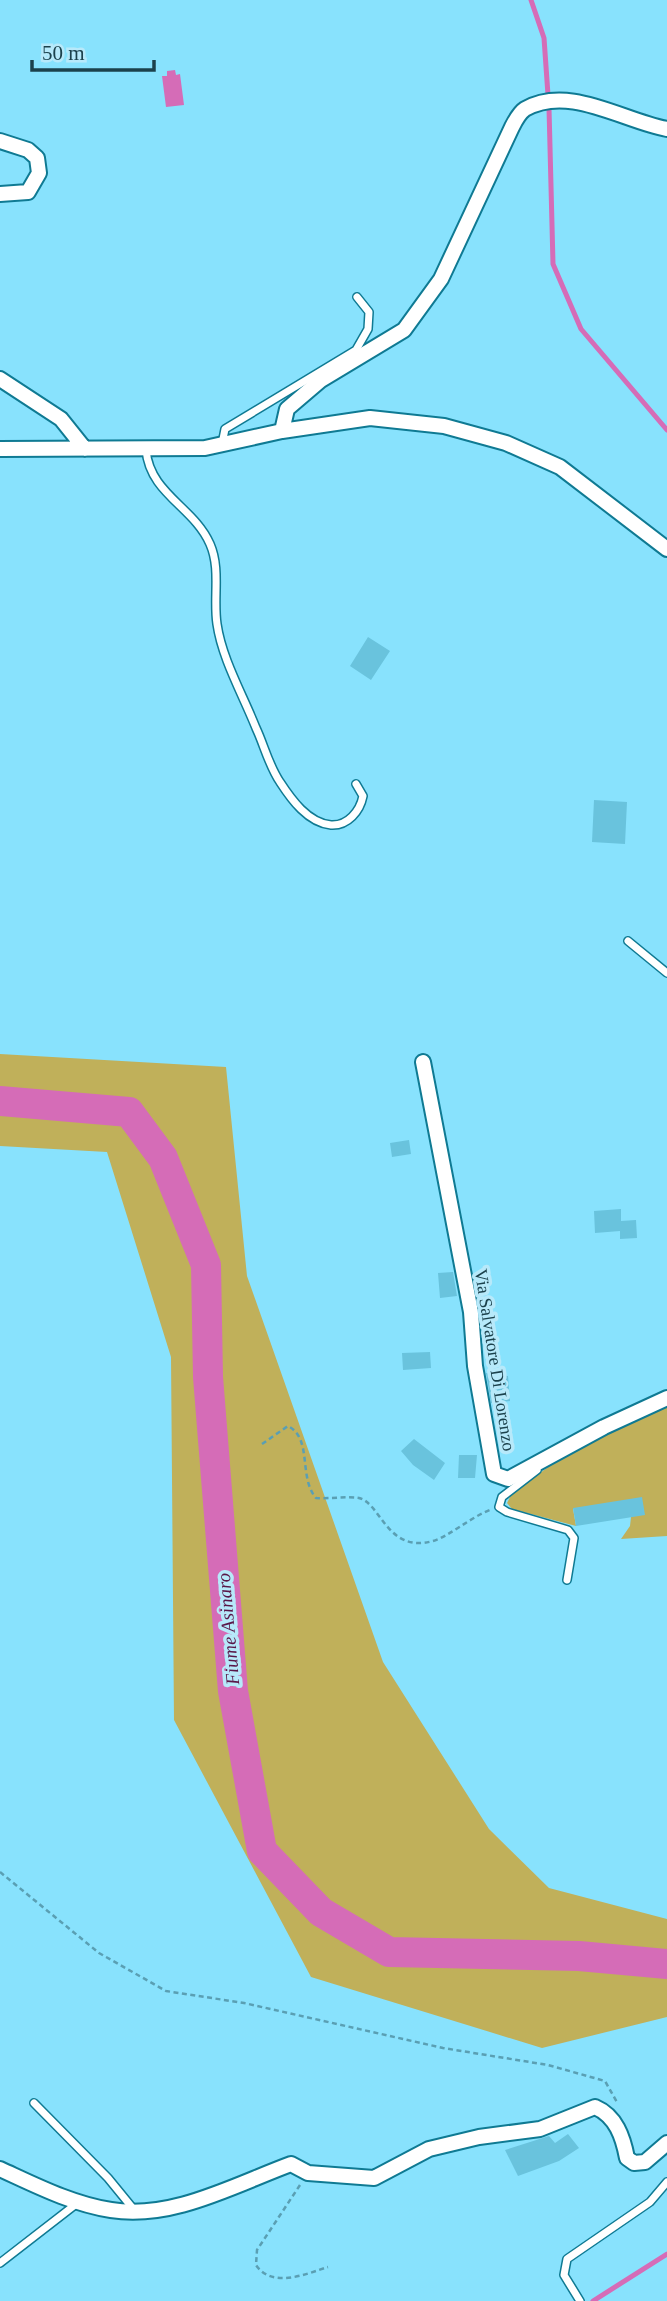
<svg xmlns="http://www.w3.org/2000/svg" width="667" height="2301" font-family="'Times New Roman',serif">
	<rect width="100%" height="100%" fill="#88e2fd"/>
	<!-- green -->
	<path fill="#c0b05a" d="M 0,1054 L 226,1067 L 247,1276 L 383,1662 L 489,1829 L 549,1888 L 667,1919 L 667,2017 L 542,2048 L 311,1977 L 174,1720 L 171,1357 L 107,1152 L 0,1146 Z
		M 667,1403 L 667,1536 L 621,1539 L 630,1526 L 631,1517 L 573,1509 L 576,1526 L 512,1509 L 507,1503 L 512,1493 L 572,1450 Z"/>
	<!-- water -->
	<path fill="#d56cb7" d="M 175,70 L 176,75 L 180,74 L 184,105 L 166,107 L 162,76 L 167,76 L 167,71 Z"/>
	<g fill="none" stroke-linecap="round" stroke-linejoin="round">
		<!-- stream -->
		<path stroke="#d56cb7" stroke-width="5" d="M 531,0 L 544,38 L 548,95
			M 549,108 L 553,264 L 581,329 L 667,430
			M 593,2301 L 667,2254"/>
		<!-- river -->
		<path stroke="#d56cb7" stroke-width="30" d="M 0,1101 L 129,1112 L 163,1158 L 206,1265 L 208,1377 L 233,1691 L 262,1851 L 321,1912 L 389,1952 L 579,1956 L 667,1964"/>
	</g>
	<!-- building -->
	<path fill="#69c3dd" d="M 368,637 L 390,651 L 371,680 L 350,666 Z
		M 594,800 L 627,802 L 625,844 L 592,842 Z
		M 409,1140 L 411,1154 L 392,1157 L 390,1143 Z
		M 621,1209 L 621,1221 L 636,1220 L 637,1238 L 620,1239 L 620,1231 L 595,1233 L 594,1211 Z
		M 453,1272 L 457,1296 L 440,1298 L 438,1273 Z
		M 430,1352 L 431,1368 L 403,1370 L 402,1353 Z
		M 486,1373 L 508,1376 L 510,1401 L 491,1403 Z
		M 414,1439 L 445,1463 L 434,1480 L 413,1465 L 401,1451 Z
		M 459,1455 L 477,1455 L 475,1478 L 458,1478 Z
		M 642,1497 L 645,1515 L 576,1526 L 573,1508 Z
		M 568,2134 L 579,2148 L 559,2161 L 518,2176 L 505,2150 L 549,2136 L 555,2143 Z"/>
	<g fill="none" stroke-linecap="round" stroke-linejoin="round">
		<!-- lane casing -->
		<g stroke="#0f7a93" stroke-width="10">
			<path id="lane" d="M 222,444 L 225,429 L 356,350 L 368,329 L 369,312 L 357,297
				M 146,450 C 150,494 194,507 210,544 C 221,569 213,598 217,624 C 222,659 243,695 256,728 C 264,745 269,766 280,782 C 291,799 308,823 331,825 C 348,826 360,811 363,796 L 356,784
				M 628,941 L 667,973
				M 537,1470 L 502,1497 L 499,1507 L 507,1512 L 568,1530 L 574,1538 L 567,1580
				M 34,2103 L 108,2178 L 135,2211
				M 0,2263 L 80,2201
				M 580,2301 L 564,2275 L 567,2259 L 650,2202 L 667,2182"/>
		</g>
		<!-- street casing -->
		<g stroke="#0f7a93" stroke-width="18">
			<path id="street" d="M 0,141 L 28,150 L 37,158 L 39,173 L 28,192 L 0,194
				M 0,379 L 61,419 L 85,449
				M 282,431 L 287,409 L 321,380 L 404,330 L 441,279 L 512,127 C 515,121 519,113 525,109 C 569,84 623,121 667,129
				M 0,449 L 205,448 L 282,431 L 370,418 L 444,426 L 506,443 L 560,467 L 667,549
				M 423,1062 L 471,1312 L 475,1366 L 494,1474 L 508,1479 L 604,1427 L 667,1398
				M 0,2169 C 35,2185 72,2204 111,2210 C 172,2220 234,2185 291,2164 L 308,2173 L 374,2178 L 429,2149 L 479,2137 L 540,2129 L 595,2107 C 616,2116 623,2137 627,2158 L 634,2163 L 645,2162 L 667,2143"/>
		</g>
		<!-- path -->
		<path stroke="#5a9fb3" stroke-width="2.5" stroke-dasharray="5 3.5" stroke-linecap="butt" d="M 262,1444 L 288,1426 C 313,1439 298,1477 316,1498 C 329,1499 346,1496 359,1498 C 381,1503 387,1554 433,1541 C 450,1536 469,1518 490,1510
			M 0,1872 L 99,1953 L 166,1991 L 244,2003 L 443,2048 L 548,2065 L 605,2081 L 618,2104
			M 300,2185 L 257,2250 L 256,2265 C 272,2289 306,2274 328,2267"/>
		<!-- lane -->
		<use href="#lane" stroke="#fff" stroke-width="7"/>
		<!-- street -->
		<use href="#street" stroke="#fff" stroke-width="14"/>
	</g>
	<g text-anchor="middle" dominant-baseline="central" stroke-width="7" stroke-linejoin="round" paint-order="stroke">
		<!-- street labels -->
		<g font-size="18" fill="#1b414c" stroke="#b7e9fa">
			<text transform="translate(495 1360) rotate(81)">Via Salvatore Di Lorenzo</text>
		</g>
		<!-- water labels -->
		<g font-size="19" font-style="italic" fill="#591748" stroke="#b7e9fa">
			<text transform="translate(228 1629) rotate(-95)">Fiume Asinaro</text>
		</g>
	</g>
	<!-- scale -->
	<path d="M32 60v10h122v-10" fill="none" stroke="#1b414c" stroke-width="3.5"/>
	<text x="42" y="60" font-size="21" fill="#1b414c" stroke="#b7e9fa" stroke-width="5" paint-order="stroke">50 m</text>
</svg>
